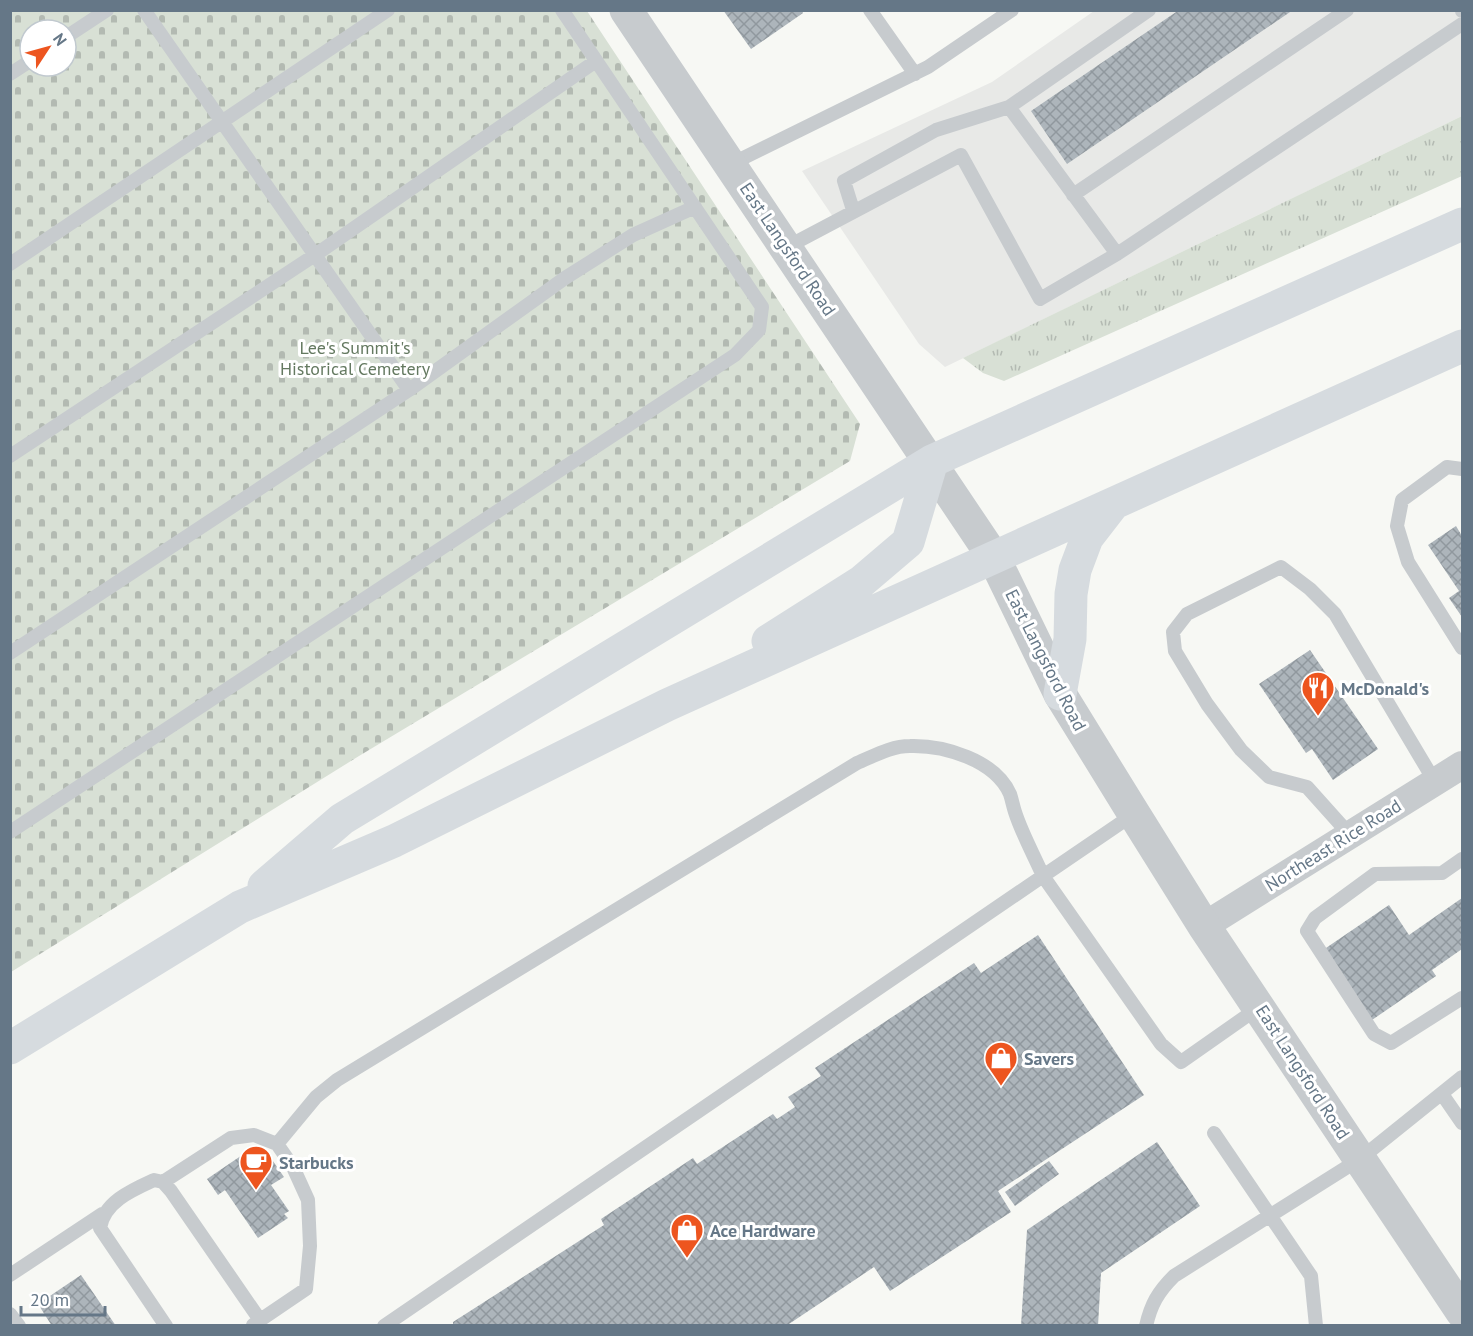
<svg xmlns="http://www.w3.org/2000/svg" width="1473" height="1336" font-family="'PT Sans',sans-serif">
	<defs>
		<pattern id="grass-tufts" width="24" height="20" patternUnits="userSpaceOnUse" patternTransform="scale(1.5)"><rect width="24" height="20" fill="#d8e0d5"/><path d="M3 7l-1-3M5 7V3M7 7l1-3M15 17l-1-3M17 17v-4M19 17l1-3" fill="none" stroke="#b3bab2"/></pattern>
		<pattern id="cemetery-stones" width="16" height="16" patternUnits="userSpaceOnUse" patternTransform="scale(1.5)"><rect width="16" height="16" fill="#d8e0d5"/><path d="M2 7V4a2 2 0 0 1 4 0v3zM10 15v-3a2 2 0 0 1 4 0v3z" fill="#b3bab2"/></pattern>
		<pattern id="building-cross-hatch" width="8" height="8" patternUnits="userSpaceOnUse" patternTransform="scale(1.5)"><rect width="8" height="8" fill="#adb5bb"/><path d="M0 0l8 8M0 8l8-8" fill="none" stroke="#90989e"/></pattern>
	</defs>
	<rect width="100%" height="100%" fill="#f7f8f4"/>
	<!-- built -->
	<path fill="#e8e9e7" d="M 1094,11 L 1462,11 L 1462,116 L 945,367 L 919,344 L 802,171 L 992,82 Z"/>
	<!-- grass -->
	<path fill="url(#grass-tufts)" d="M 1462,116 L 1462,176 L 1004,381 L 983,373 L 963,358 Z"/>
	<!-- cemetery -->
	<path fill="url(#cemetery-stones)" fill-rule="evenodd" d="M 11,11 L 587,11 L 860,424 L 850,461 L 359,756 L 11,972 ZM 30,30 L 66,30 L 66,66 L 30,66 Z"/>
	<!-- building -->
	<path fill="url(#building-cross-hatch)" d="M 723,10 L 801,10 L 803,13 L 751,49 Z
		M 1179,10 L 1293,10 L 1067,164 L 1031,111 Z
		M 1456,526 L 1462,536 L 1462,617 L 1449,598 L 1459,591 L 1428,545 Z
		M 1310,650 L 1378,749 L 1333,780 L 1312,749 L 1306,753 L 1259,684 Z
		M 1462,898 L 1462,949 L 1432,970 L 1436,976 L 1372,1020 L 1323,950 L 1389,905 L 1409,935 Z
		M 1038,935 L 1144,1095 L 998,1191 L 1011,1212 L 890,1291 L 874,1267 L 786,1326 L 453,1326 L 453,1322 L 604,1225 L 601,1219 L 693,1158 L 697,1164 L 773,1114 L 777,1119 L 795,1107 L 788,1097 L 821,1076 L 815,1068 L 974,963 L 981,973 Z
		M 1157,1142 L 1200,1206 L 1101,1273 L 1098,1326 L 1021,1326 L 1027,1230 Z
		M 248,1151 L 255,1162 L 268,1154 L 284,1177 L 271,1185 L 289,1211 L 284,1214 L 288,1218 L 258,1238 L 225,1190 L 218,1195 L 207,1179 Z
		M 1049,1161 L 1059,1174 L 1015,1206 L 1005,1192 Z
		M 81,1275 L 116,1326 L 52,1326 L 38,1304 Z"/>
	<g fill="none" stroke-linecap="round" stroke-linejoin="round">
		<!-- service -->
		<path stroke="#c7cbce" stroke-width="14" d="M 144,10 L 409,390
			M 870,10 L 915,74
			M 1462,10 L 1462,11
			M 66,37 L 107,10
			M 10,74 L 30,61
			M 731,164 L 928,67 L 1012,10
			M 1073,195 L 1347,10
			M 853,210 L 844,181 L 936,130 L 1009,107
			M 787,247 L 961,155 L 1040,299 L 1117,254 L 1462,24
			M 1117,254 L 1009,107 L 1149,10
			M 10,264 L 388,10
			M 10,456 L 315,255 L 596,61
			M 1462,469 L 1447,467 L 1402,500 L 1397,526 L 1408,562 L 1462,648
			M 10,653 L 409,390 L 565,278 L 633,235 L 695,207
			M 10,832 L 735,355 L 759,330 L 762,307 L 562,10
			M 1350,835 L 1307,787 L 1269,777 L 1241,750 L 1207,704 L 1175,651 L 1173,632 L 1187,614 L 1281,567 L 1310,589 L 1335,614 L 1435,782
			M 1462,859 L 1442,873 L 1375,874 L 1315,918 L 1307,931 L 1374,1034 L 1391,1043 L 1462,998
			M 1442,1094 L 1462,1123
			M 1214,1133 L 1311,1276 L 1316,1326
			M 277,1144 L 316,1097 L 337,1080 L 857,763 C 874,756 891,746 910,746 C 944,745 995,760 1010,794 C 1012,800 1013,806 1015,812 C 1022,834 1034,855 1043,876 L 1134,814
			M 163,1182 L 231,1138 L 254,1135 L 277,1144 L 293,1167 L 308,1200 L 310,1246 L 306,1289 L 253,1325
			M 10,1275 L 102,1214
			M 10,1314 L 19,1326
			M 166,1326 L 100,1228 C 104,1202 132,1190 154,1180 L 163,1182 L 171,1191 L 260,1320
			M 384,1326 L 1043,876 L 1161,1044 L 1181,1062 L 1258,1008
			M 1146,1326 C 1151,1304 1158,1292 1174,1276 L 1360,1159 L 1462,1077"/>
		<!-- minor -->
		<path stroke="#c7cbce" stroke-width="28" d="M 1204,926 L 1462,765"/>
		<!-- tertiary -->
		<path stroke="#c7cbce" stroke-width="33" d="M 626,10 L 994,558 L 1060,694 L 1134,814 L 1204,926 L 1462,1312"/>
		<!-- primary -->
		<path stroke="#d6dbdf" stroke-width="33" d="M 768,641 L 861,582 L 908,542 L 932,461
			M 1060,694 L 1070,639 L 1071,594 L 1075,570 L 1087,538 L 1111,507
			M 264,886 L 342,819 L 932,461 L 1462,224
			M 10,1048 L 240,907 L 394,841 L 667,705 L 1462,346"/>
	</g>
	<!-- icons -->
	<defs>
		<g id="restaurant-pin" transform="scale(1.725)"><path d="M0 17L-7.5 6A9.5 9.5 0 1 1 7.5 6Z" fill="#ed551f" stroke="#fff"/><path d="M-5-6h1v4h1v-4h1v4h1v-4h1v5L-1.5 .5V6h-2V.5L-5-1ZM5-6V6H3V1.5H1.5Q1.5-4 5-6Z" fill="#fff"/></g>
		<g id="shop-pin" transform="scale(1.725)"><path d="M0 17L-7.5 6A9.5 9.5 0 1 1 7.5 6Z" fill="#ed551f" stroke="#fff"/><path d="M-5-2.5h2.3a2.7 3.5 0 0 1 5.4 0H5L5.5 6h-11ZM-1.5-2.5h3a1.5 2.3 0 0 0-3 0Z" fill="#fff"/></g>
		<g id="cafe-pin" transform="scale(1.725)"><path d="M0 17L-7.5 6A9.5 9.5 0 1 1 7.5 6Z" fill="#ed551f" stroke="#fff"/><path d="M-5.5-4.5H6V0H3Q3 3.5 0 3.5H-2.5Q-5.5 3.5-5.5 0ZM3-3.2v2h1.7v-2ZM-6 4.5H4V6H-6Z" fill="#fff"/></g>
	</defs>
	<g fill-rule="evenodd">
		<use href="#restaurant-pin" x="1318" y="688"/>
		<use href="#shop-pin" x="1001" y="1058"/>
		<use href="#cafe-pin" x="256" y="1162"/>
		<use href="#shop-pin" x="687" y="1230"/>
	</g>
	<g text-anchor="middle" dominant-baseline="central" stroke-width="6" stroke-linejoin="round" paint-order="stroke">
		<!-- street labels -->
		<g font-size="18" fill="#657787" stroke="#fff">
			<text transform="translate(788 249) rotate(56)">East Langsford Road</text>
			<text transform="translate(1046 660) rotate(63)">East Langsford Road</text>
			<text transform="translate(1333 845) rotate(-32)">Northeast Rice Road</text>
			<text transform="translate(1303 1072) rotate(57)">East Langsford Road</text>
		</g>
		<!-- park labels -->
		<g font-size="18" fill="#647960" stroke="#fff">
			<text x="355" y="347">Lee's Summit's<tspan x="355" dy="21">Historical Cemetery</tspan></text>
		</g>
		<!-- poi labels -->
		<g font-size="18" font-weight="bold" fill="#657787" stroke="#fff" text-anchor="start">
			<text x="1341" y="688">McDonald's</text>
			<text x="1024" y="1058">Savers</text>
			<text x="279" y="1162">Starbucks</text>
			<text x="710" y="1230">Ace Hardware</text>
		</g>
	</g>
	<!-- border -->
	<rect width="1473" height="1336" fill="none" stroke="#657787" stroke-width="24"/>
	<!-- north arrow -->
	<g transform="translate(48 48) rotate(54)"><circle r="28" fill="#ffffff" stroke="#c1c9cf" stroke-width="1.5"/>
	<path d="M0-4.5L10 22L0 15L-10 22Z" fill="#ed551f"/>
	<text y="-9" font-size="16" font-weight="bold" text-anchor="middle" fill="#657787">N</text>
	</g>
	<!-- scale -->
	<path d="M21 1306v9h84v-9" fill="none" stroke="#657787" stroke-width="3"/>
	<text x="30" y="1306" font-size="18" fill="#657787" stroke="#ffffff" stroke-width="4.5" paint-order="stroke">20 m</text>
</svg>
